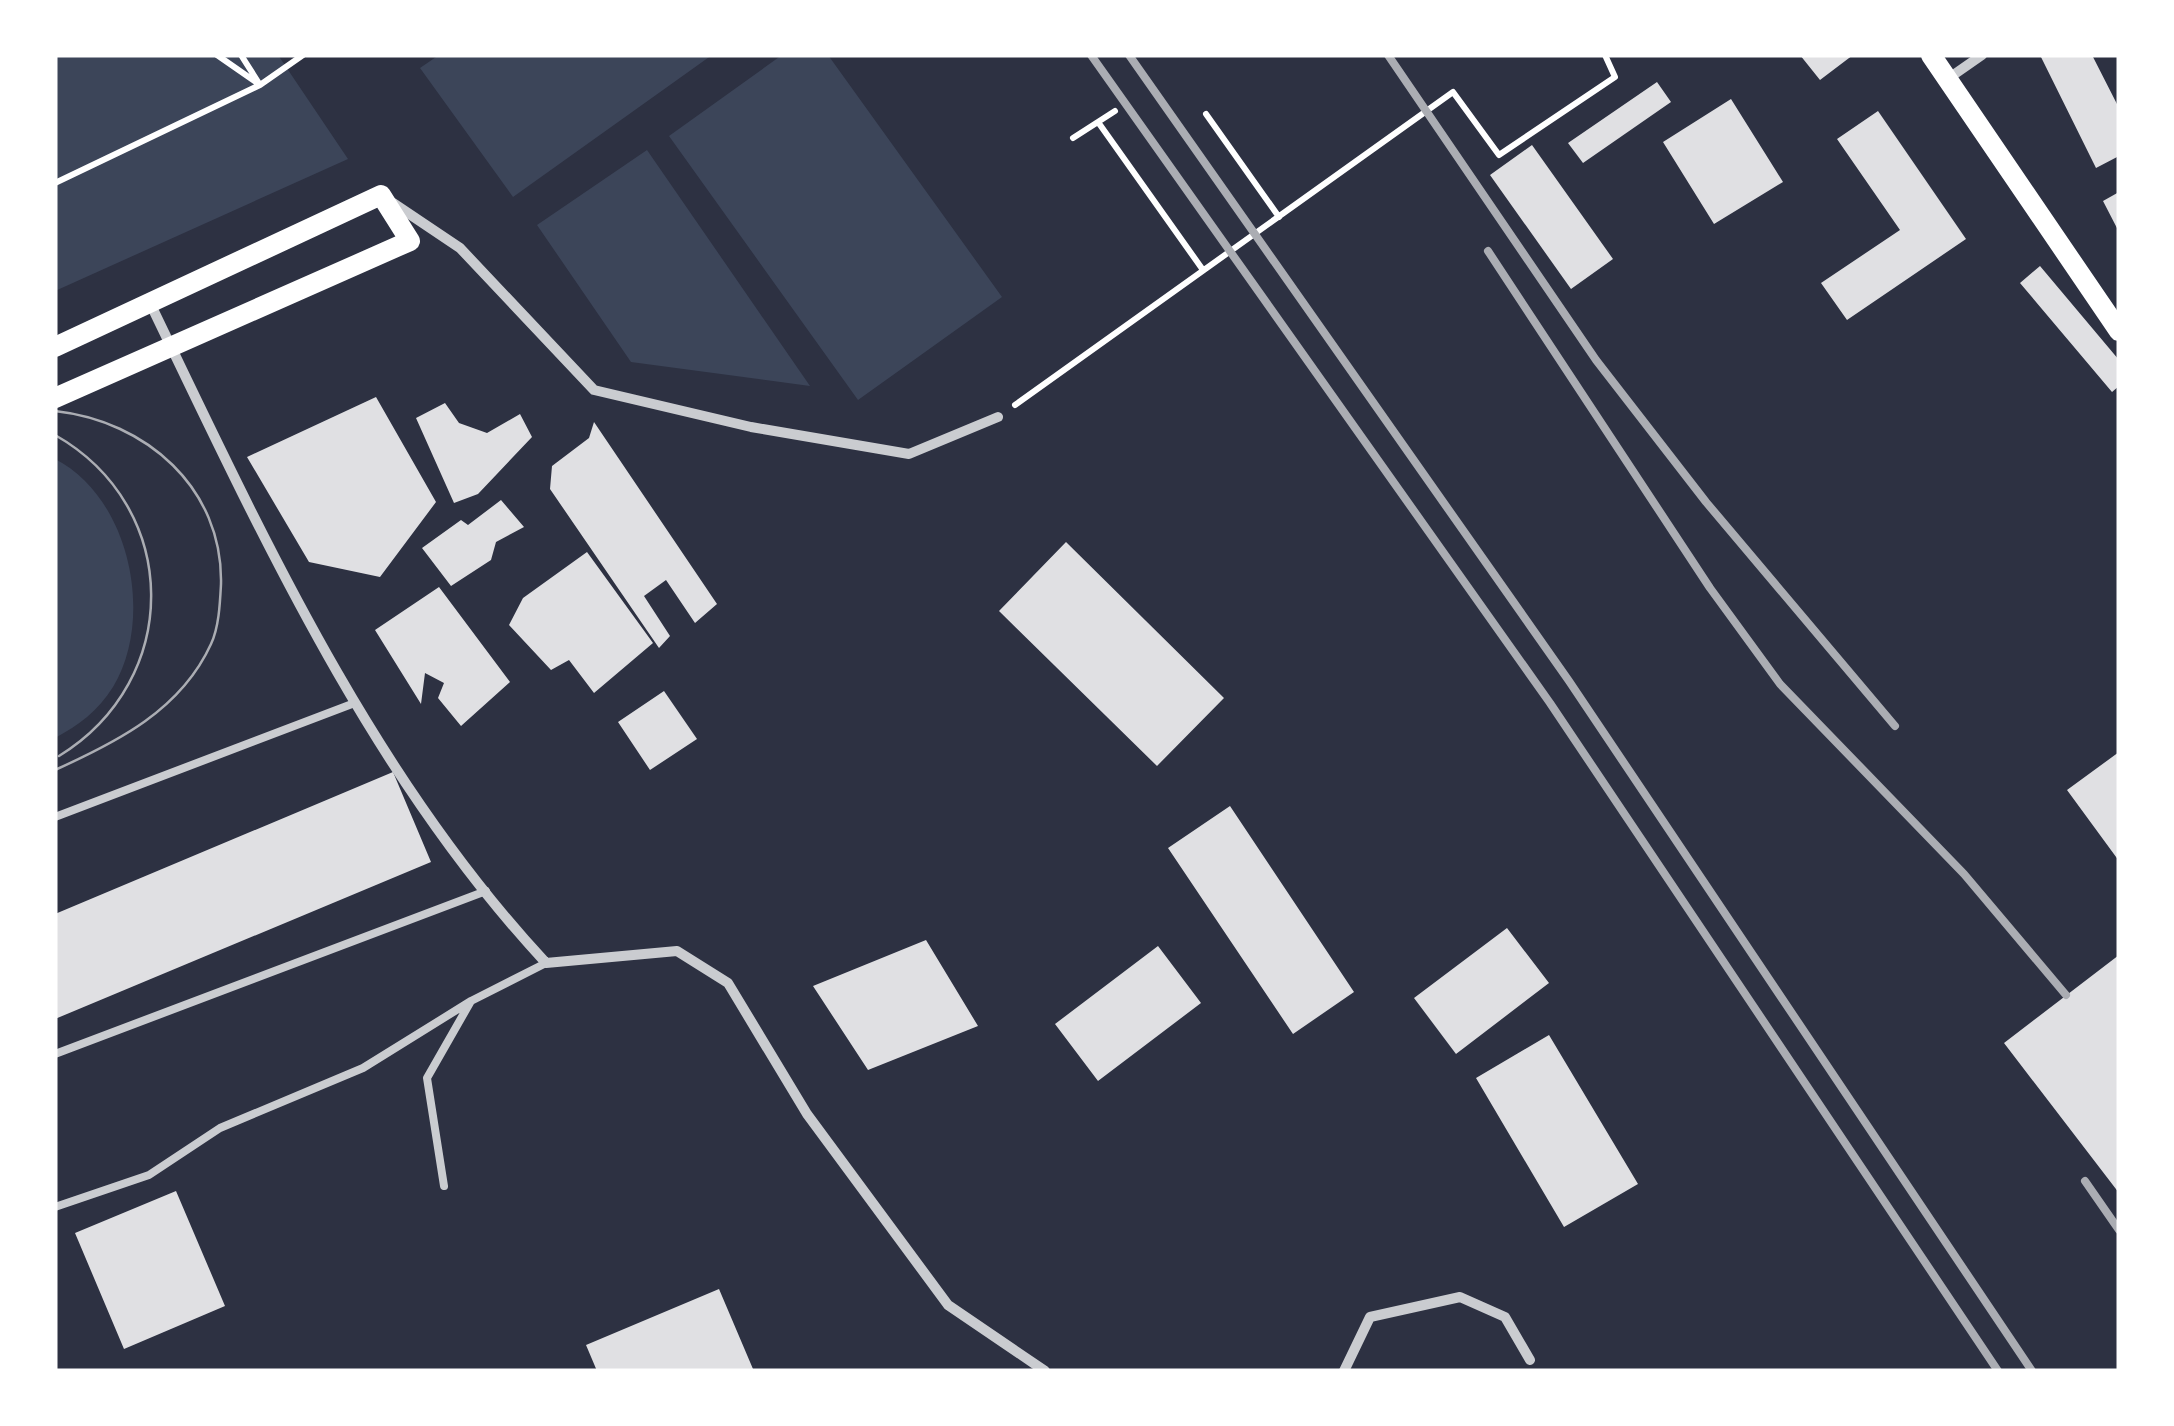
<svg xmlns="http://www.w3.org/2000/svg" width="2174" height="1426" font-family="Overpass,sans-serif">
	<rect width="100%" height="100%" fill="#2d3142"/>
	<!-- green -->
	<path fill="#3c4559" d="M 55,55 L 278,55 L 348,159 L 55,291 Z
		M 439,55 L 712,55 L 513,197 L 420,68 Z
		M 782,55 L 828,55 L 1002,297 L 858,400 L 669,136 Z
		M 647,150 L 810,386 L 631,362 L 537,225 Z
		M 55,459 C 130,497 155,618 113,687 C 98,711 79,725 55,738 Z"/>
	<!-- building -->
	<path fill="#e0e0e3" d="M 1800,55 L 1853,55 L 1820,80 Z
		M 2040,55 L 2092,55 L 2119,108 L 2119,156 L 2096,168 Z
		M 1657,82 L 1671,102 L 1583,163 L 1568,143 Z
		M 1731,99 L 1783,182 L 1714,224 L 1663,142 Z
		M 1878,111 L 1966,239 L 1847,320 L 1821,283 L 1900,230 L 1837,139 Z
		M 1532,145 L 1613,259 L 1571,289 L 1490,175 Z
		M 2119,192 L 2119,232 L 2103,201 Z
		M 2040,266 L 2119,360 L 2119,386 L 2112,392 L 2020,283 Z
		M 376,397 L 436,502 L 380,577 L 309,562 L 247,457 Z
		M 445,403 L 459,423 L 487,433 L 520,414 L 532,437 L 478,494 L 454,503 L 416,418 Z
		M 594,422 L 717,604 L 695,623 L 666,580 L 644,596 L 670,636 L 659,648 L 550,489 L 552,466 L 589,438 Z
		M 501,500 L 524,527 L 496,542 L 491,560 L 451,586 L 422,548 L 461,520 L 468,525 Z
		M 1066,542 L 1224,698 L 1157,766 L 999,611 Z
		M 587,552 L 653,643 L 594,693 L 569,660 L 551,670 L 509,625 L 523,598 Z
		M 439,587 L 510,682 L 461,726 L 438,698 L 444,683 L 425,673 L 421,704 L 375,630 Z
		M 664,691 L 697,739 L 650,770 L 618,722 Z
		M 2119,752 L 2119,861 L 2067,790 Z
		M 393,772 L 431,862 L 55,1019 L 55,914 Z
		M 1230,806 L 1354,992 L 1293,1034 L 1168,848 Z
		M 1507,928 L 1549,983 L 1456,1054 L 1414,998 Z
		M 926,940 L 978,1026 L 868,1070 L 813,986 Z
		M 1158,946 L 1201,1003 L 1098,1081 L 1055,1024 Z
		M 2119,955 L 2119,1193 L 2004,1043 Z
		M 1549,1035 L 1638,1184 L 1564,1227 L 1476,1078 Z
		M 176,1191 L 225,1306 L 124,1349 L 75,1233 Z
		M 719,1289 L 753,1369 L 597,1371 L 586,1345 Z"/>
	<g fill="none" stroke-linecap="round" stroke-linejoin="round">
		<!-- path -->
		<path stroke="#fff" stroke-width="6" d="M 217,55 L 260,85 L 303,55
			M 1206,114 L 1279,217
			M 1098,122 L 1203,270
			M 1073,138 L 1115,111
			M 55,183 L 260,85 L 241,55
			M 1015,405 L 1453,92 L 1499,155 L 1615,77 L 1605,55"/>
		<!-- service -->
		<path stroke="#caccd0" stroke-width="8" d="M 55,817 L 352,704
			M 55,1054 L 486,891
			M 444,1186 L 427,1078 L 471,1001 L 546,963
			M 55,1207 L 149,1175 L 220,1128 L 363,1068 L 471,1001"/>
		<!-- minor -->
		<path stroke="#caccd0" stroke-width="10" d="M 1949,78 L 1982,55
			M 393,203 L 460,248 L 594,390 L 751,427 L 909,454 L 998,417
			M 150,303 C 261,533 370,774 546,963 L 677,951 L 728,983 L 807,1114 L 948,1305 L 1045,1371
			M 1344,1371 L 1370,1317 L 1460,1297 L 1505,1317 L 1530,1360"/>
		<!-- secondary -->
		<path stroke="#fff" stroke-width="20" d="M 1931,55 L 2119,331
			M 55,347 L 381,195 L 410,241 L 55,398"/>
		<!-- tram -->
		<path stroke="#abadb3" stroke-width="2.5" d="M 55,411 C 146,421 223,488 221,584 C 220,603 219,627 211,644 C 181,710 117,742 55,770
			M 55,435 C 182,507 183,680 59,756"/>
		<!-- rail -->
		<path stroke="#abadb3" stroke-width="8" d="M 1091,55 L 1550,703 L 1998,1371
			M 1129,55 L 1569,681 L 2032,1371
			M 1388,55 L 1596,360 L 1706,502 L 1895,726
			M 1488,251 L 1710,588 L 1780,684 L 1964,874 L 2066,995
			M 2085,1181 L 2119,1230"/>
	</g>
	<!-- border -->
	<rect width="2174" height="1426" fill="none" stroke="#ffffff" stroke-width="115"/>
</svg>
